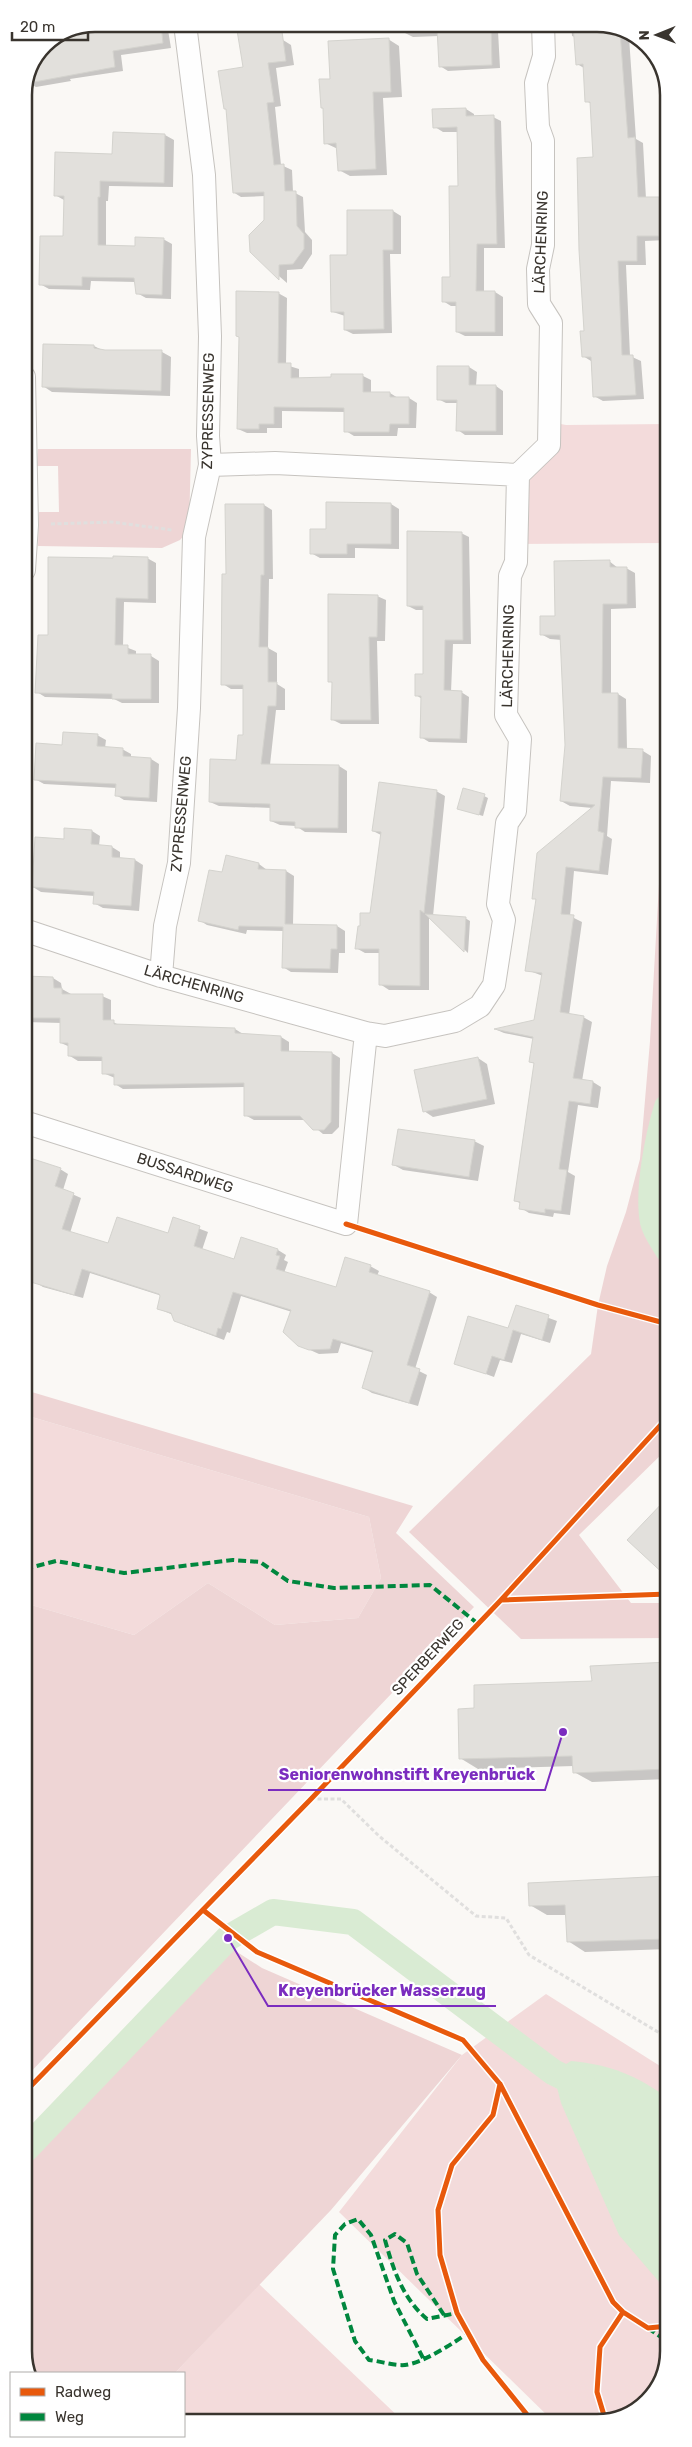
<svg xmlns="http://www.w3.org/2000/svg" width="692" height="2447" font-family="Rubik,sans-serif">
	<rect width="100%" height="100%" fill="#faf8f5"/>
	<!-- green -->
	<path fill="#f3dbdb" d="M 550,422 L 566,425 L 667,424 L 667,543 L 517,544 L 518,475 Z
		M 25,1415 L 369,1517 L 381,1578 L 358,1618 L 275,1625 L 208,1583 L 134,1635 L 28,1604 L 25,1587 Z
		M 546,1994 L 668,2071 L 668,2352 L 653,2396 L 611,2422 L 554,2422 L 339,2212 L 462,2055 Z
		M 259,2284 L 404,2422 L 184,2423 L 184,2373 L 175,2373 Z"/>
	<!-- forest -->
	<path fill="#eed5d5" d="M 38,449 L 191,449 L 189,530 L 180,540 L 162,548 L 38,546 L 39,512 L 59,512 L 58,466 L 37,466 Z
		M 667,745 L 668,1448 L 579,1535 L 631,1603 L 668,1603 L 668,1638 L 521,1639 L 409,1532 L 591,1354 L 598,1305 L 607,1266 L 626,1212 L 640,1159 L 650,1041 Z
		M 25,1390 L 413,1506 L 396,1533 L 474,1607 L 25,2078 L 25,1587 L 28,1604 L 134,1635 L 208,1583 L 275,1625 L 358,1618 L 381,1578 L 369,1517 L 25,1415 Z
		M 231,1948 L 262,1968 L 462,2055 L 331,2210 L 175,2373 L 29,2373 L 25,2366 L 25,2164 Z"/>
	<!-- water -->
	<path fill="#d9ebd3" d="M 571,2061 C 612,2065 635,2075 668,2098 L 668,2282 L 660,2283 L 619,2235 L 561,2103 L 553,2072 Z"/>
	<!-- shadow -->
	<path fill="#0003" d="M 95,24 L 167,24 L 171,48 L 121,55 L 123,71 L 70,79 L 71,81 L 36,87 L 29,83 L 45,44 Z
		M 213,24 L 274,24 L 277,41 L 283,40 L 291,45 L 294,65 L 276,68 L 281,106 L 275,107 L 281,165 L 292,170 L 293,192 L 303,197 L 305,232 L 312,240 L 312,254 L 302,269 L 287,270 L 287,283 L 251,252 L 266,220 L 265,196 L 241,197 L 233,192 L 227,110 L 225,109 L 244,68 L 238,27 L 221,30 Z
		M 405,24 L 468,24 L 468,27 L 490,27 L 498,31 L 500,68 L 448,71 L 440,66 L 439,36 L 413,37 L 405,33 Z
		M 571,24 L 606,24 L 633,37 L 629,37 L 636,139 L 643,143 L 646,199 L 659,199 L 667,203 L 667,240 L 645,241 L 646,265 L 626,265 L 630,356 L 641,361 L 644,399 L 603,401 L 594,396 L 591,361 L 583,356 L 594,158 L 592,104 L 586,101 L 584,68 L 577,64 L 575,37 L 572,36 Z
		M 388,39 L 399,46 L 402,97 L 383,98 L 387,175 L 350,176 L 339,170 L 338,149 L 325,143 L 324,109 L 322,108 L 332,80 Z
		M 466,109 L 474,114 L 474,117 L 493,117 L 501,121 L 505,248 L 484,248 L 484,292 L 495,292 L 503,297 L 503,336 L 465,336 L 457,332 L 457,306 L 451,306 L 443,301 L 452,279 L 459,187 L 458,132 L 443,132 L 435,127 L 433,110 Z
		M 114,134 L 165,135 L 174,140 L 173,187 L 109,186 L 108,201 L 106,201 L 106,247 L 136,248 L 163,239 L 172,244 L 171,299 L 146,298 L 137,293 L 136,282 L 91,281 L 90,290 L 49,289 L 40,284 L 64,237 L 64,200 L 55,195 L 113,155 Z
		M 393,211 L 401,216 L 401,254 L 390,254 L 392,333 L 353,334 L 345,330 L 345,316 L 333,312 L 349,256 Z
		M 278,293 L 287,298 L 286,365 L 299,369 L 299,379 L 363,376 L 371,380 L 371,393 L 390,393 L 398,398 L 409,398 L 417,403 L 416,428 L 398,428 L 397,436 L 354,436 L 346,431 L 346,412 L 282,411 L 282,428 L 267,428 L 267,433 L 247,433 L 238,429 Z
		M 94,346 L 102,350 L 162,352 L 171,357 L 170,396 L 52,392 L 43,386 Z
		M 469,367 L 477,372 L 476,386 L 496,386 L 503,391 L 503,435 L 465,435 L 458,430 L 458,403 L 446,403 L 438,399 Z
		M 391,504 L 399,509 L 399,549 L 355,548 L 355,558 L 320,558 L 311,553 L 327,530 Z
		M 264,505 L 272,510 L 273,579 L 269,579 L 268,648 L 277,653 L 277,684 L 285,689 L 285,710 L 276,710 L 270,765 L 339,766 L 347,771 L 347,833 L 305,832 L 296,826 L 280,825 L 271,821 L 272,808 L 219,806 L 210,802 L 237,761 L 244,737 L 244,689 L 231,689 L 223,684 L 227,576 Z
		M 461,533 L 469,537 L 471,644 L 453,644 L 451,692 L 461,692 L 469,697 L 467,743 L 429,742 L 421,737 L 422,699 L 416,695 L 424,675 L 424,610 L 416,610 L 408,606 Z
		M 147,558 L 156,563 L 156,603 L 124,602 L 123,646 L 136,651 L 136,656 L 151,656 L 159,661 L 159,703 L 122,703 L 114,699 L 45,697 L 37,692 L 49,637 Z
		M 609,561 L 618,568 L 626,568 L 635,573 L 636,608 L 611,609 L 611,694 L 618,694 L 626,699 L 627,750 L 643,751 L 651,756 L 650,783 L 611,781 L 607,836 L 612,839 L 608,875 L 574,871 L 570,916 L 582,922 L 569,1015 L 583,1017 L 592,1022 L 582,1081 L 593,1082 L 601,1087 L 598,1108 L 578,1105 L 568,1172 L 575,1176 L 570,1215 L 554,1213 L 553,1217 L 529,1213 L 521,1208 L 521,1204 L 515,1200 L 535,1064 L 530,1061 L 534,1039 L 504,1033 L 497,1030 L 535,1021 L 543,976 L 527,970 L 537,900 L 533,898 L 593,808 L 570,806 L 561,801 L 566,745 L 562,640 L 550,639 L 541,634 Z
		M 377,596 L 386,600 L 385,641 L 377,641 L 379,724 L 341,724 L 333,720 L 333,683 L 329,681 Z
		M 97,735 L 106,740 L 105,748 L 122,749 L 131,754 L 131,758 L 151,759 L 159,764 L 157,802 L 124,800 L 116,795 L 117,788 L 44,784 L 35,779 L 64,746 Z
		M 436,791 L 445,796 L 433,916 L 465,918 L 470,921 L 468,953 L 429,916 L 429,990 L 389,990 L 380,984 L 380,953 L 365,953 L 356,948 L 371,914 L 381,835 L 373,831 Z
		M 484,796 L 488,798 L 483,816 L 462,810 Z
		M 92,831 L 100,836 L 99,846 L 112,847 L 120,852 L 120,859 L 135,860 L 143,865 L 139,911 L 103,908 L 94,903 L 95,896 L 41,892 L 33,887 L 65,841 Z
		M 259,864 L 267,870 L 286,871 L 294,876 L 293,925 L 337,926 L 345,931 L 345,953 L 339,953 L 338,973 L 291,972 L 283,967 L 284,931 L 247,930 L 246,934 L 207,925 L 199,920 L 223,874 Z
		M 24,978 L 53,978 L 61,983 L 62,989 L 71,994 L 102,996 L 111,1000 L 111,1021 L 121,1026 L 235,1029 L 243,1034 L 281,1037 L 289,1042 L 289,1052 L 332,1053 L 340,1058 L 339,1127 L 332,1134 L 323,1134 L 306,1120 L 254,1120 L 245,1115 L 246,1087 L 123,1089 L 115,1084 L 115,1078 L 103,1073 L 104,1061 L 78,1061 L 70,1056 L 70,1047 L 61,1043 L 62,1023 L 24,1022 Z
		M 478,1058 L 487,1064 L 495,1104 L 433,1117 L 424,1111 Z
		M 474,1141 L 484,1146 L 478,1181 L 403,1170 L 394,1165 Z
		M 60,1169 L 68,1174 L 63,1190 L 81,1198 L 70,1233 L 109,1245 L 169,1235 L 174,1219 L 208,1232 L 202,1250 L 235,1260 L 278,1250 L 286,1255 L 284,1260 L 288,1262 L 284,1273 L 337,1289 L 370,1266 L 379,1271 L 377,1276 L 429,1292 L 437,1297 L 415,1369 L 427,1375 L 418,1406 L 372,1393 L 364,1388 L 374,1353 L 341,1343 L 338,1353 L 319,1354 L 299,1345 L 292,1312 L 241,1296 L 230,1333 L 227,1332 L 224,1340 L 184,1325 L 175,1320 L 173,1315 L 159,1309 L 162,1296 L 90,1273 L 83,1298 L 43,1287 L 35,1282 L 24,1252 Z
		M 516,1306 L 557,1321 L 550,1343 L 521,1334 L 512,1363 L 500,1360 L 494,1377 L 456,1363 L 509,1329 Z
		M 668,1664 L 668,1779 L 592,1782 L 574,1772 L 574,1766 L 478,1769 L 460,1758 L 475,1710 Z
		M 668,1877 L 668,1949 L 585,1952 L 568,1941 L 567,1915 L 547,1915 L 530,1905 Z"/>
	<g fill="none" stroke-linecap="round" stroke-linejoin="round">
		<!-- stream -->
		<path stroke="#d9ebd3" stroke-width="8" d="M 653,1201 L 668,1201"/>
		<!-- canal -->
		<path stroke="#d9ebd3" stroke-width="26" d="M 667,1107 C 658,1136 647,1191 653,1222 C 655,1231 663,1242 668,1250
			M 25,2150 L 228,1938 L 273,1912 L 353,1922 L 553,2072 L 585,2088"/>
	</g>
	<!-- building -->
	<path fill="#e2e0dc" stroke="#d4d3ce" d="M 95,24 L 161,24 L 163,43 L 113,51 L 115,67 L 29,83 L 45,44 Z
		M 236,24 L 281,24 L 286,61 L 268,63 L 274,102 L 267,103 L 274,165 L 284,164 L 285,191 L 296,191 L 297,226 L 304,234 L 304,249 L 293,264 L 279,265 L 279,280 L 250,252 L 249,235 L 264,220 L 264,192 L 233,193 L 226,109 L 224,109 L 218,71 L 243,67 Z
		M 573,24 L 606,24 L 620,31 L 628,138 L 635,137 L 638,197 L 659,197 L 659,236 L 637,236 L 637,261 L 618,261 L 622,355 L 633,355 L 636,395 L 593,397 L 591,357 L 582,357 L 580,331 L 584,331 L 579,250 L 577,158 L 593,157 L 590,102 L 585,102 L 583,64 L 576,65 Z
		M 491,25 L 492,65 L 439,67 L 437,27 Z
		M 389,38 L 391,92 L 373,92 L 376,169 L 338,171 L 336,143 L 324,144 L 323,108 L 321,108 L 319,79 L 330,79 L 328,41 Z
		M 466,108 L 466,116 L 494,115 L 497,244 L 477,244 L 476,291 L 495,291 L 495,332 L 456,332 L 456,302 L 442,302 L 442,277 L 450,277 L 449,186 L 458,186 L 457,127 L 433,128 L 432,109 Z
		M 113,132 L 165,134 L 164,183 L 100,181 L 100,197 L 98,197 L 98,245 L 135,246 L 135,237 L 164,238 L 162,295 L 136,294 L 134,278 L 82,277 L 82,286 L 39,285 L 40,236 L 63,236 L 64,196 L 54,196 L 55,152 L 112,154 Z
		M 347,210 L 393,210 L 393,250 L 383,250 L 384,329 L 344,330 L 344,312 L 331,312 L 330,255 L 347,255 Z
		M 236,291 L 279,292 L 278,363 L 291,363 L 291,378 L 331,377 L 331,374 L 363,374 L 363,392 L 390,392 L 390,397 L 409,397 L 409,424 L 390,424 L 389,432 L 344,432 L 344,408 L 274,407 L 274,424 L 259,424 L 259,429 L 237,429 L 239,337 L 236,336 Z
		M 43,344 L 94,345 L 94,348 L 105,350 L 162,350 L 161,391 L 42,387 Z
		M 437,366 L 469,366 L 469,385 L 496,385 L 496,431 L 456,431 L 457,400 L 437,400 Z
		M 326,502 L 391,503 L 391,544 L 347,544 L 347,554 L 310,554 L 310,529 L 326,529 Z
		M 225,504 L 264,504 L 264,575 L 261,575 L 259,647 L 268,647 L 268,682 L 277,682 L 276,706 L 268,706 L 261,764 L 339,765 L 338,828 L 295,828 L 295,822 L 270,821 L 270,804 L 209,802 L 210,759 L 236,760 L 238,735 L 243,735 L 243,685 L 221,685 L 222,574 L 226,574 Z
		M 407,531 L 462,532 L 463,640 L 445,640 L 444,690 L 462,691 L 460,739 L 420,738 L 421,696 L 415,696 L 415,674 L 423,674 L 423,606 L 407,606 Z
		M 113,556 L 148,557 L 148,599 L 116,598 L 115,645 L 128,645 L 128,654 L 151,654 L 151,699 L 112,699 L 112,694 L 35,693 L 38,635 L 48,635 L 48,557 L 113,558 Z
		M 610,560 L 610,567 L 627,567 L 627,604 L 603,604 L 602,693 L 618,693 L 618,748 L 643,749 L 641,778 L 603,777 L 598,831 L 604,833 L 599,871 L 566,867 L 561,914 L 574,915 L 560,1012 L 584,1016 L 573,1078 L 593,1081 L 590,1104 L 569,1101 L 559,1169 L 567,1170 L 561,1211 L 545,1209 L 545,1213 L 519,1209 L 520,1202 L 514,1201 L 534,1063 L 529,1062 L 533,1037 L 494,1029 L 534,1020 L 542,973 L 525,971 L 536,899 L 532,899 L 537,853 L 595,805 L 560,801 L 565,745 L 560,635 L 540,635 L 540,616 L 555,616 L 554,561 Z
		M 328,594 L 378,595 L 377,637 L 369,637 L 371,720 L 331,720 L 332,682 L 328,682 Z
		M 63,732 L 98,734 L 97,746 L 123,748 L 123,756 L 151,758 L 149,798 L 115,796 L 116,784 L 34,780 L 36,743 L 62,745 Z
		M 379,782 L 437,790 L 424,913 L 420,910 L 420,986 L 379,985 L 379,949 L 355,949 L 358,926 L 360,926 L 360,913 L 370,913 L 381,832 L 372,831 Z
		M 463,788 L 485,794 L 479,815 L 457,809 Z
		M 64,828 L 92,830 L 91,844 L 112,846 L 112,857 L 135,859 L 131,906 L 93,904 L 94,892 L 32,887 L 35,837 L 64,839 Z
		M 226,855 L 259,863 L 258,869 L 286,870 L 285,924 L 337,925 L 337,949 L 331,949 L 330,969 L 282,968 L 283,927 L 239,926 L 238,930 L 198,921 L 209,870 L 222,872 Z
		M 425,914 L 466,917 L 464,952 Z
		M 24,976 L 53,977 L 54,988 L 62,988 L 62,994 L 103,994 L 103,1020 L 114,1020 L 114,1024 L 235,1028 L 235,1033 L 281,1036 L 281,1051 L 332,1052 L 331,1122 L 324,1130 L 313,1130 L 300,1116 L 244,1116 L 244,1083 L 114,1085 L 114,1074 L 102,1074 L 102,1057 L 68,1056 L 68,1043 L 60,1043 L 60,1018 L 24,1018 Z
		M 478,1057 L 487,1099 L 423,1112 L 414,1070 Z
		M 398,1129 L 475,1140 L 469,1177 L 392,1165 Z
		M 30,1158 L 61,1168 L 55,1186 L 74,1193 L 62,1229 L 108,1243 L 117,1217 L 168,1233 L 173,1217 L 200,1226 L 194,1246 L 234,1259 L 241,1237 L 278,1249 L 276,1255 L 280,1256 L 276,1269 L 336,1287 L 345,1257 L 371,1265 L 369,1272 L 430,1291 L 407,1365 L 420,1369 L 409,1403 L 362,1388 L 373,1351 L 333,1339 L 330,1349 L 309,1350 L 298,1346 L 283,1332 L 291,1310 L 233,1292 L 221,1329 L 218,1328 L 216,1336 L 174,1321 L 171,1313 L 157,1309 L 160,1296 L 159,1294 L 82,1269 L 74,1295 L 24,1280 L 24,1178 Z
		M 516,1305 L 549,1315 L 542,1340 L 513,1330 L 504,1360 L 492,1356 L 486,1374 L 454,1364 L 468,1316 L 508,1328 Z
		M 668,1497 L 668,1578 L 627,1540 Z
		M 668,1662 L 668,1769 L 573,1773 L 572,1756 L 459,1759 L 458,1709 L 474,1708 L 474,1685 L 592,1681 L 590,1666 Z
		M 668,1876 L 668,1939 L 567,1942 L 565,1905 L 529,1906 L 528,1883 Z"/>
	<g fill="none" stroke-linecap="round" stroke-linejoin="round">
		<!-- street casing -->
		<g stroke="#c6c3bf" stroke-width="24">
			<path id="street" d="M 24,377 L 27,525 L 24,570
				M 210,465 L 275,463 L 518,475
				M 24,930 L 161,976 L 366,1033 L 385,1036 L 455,1021 L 480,1006 L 494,985 L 504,920 L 498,904 L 507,823 L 515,811 L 520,739 L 506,715 L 510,576 L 516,562 L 518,475 L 549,445 L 551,323 L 539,304 L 538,269 L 543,245 L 543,141 L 538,127 L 536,83 L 544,56 L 543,24
				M 161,976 L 165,926 L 179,863 L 189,708 L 194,537 L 210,465 L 208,436 L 210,336 L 204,175 L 185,24
				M 24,1122 L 346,1224 L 366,1033"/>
		</g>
		<!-- path -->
		<path stroke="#e0dfde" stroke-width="3" stroke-dasharray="4 2.5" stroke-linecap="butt" d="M 51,524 L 112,522 L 172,530
			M 311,1799 L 341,1799 L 379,1836 L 476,1916 L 506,1918 L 529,1955 L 668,2038"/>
		<!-- street -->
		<use href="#street" stroke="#fefefe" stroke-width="22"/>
		<!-- quiet -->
		<path stroke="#00873e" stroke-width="4" stroke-dasharray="8 4" stroke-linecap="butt" d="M 25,1569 L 56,1561 L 124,1573 L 233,1560 L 260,1562 L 288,1581 L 334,1588 L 430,1585 L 477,1623
			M 444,2315 L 417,2274 L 407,2243 L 395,2234 L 385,2240 C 393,2269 403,2299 427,2319 L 457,2313
			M 648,2328 L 668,2342
			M 423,2358 L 394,2301 L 371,2235 L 358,2219 L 345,2224 L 335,2235 L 333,2269 L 355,2341 L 369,2360 C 380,2361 394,2366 405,2365 C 423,2363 452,2344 468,2333"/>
		<!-- cycleway casing -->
		<g stroke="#fff" stroke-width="8">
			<path id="cycleway" d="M 346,1224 L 598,1305 L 668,1324
				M 501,1600 L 668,1594
				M 203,1910 L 257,1952 L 463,2040 L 500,2084 L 613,2302 L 623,2312 L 648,2328 L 668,2326
				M 500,2084 L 493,2115 L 452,2165 L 438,2210 L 440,2255 L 457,2313 L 483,2360 L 533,2422
				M 25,2092 L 311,1799 L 501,1600 L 668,1417
				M 606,2422 L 597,2392 L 600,2347 L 623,2312"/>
		</g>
		<!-- cycleway -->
		<use href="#cycleway" stroke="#e8590c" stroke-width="5"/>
	</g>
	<g text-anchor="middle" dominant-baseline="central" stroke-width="4.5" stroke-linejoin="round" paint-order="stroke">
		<!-- street labels -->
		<g font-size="15" fill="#39342e" stroke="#fff">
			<text transform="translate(541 242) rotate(-88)">LÄRCHENRING</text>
			<text transform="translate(208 411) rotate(-89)">ZYPRESSENWEG</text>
			<text transform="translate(508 656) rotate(-89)">LÄRCHENRING</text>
			<text transform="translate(181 814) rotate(-85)">ZYPRESSENWEG</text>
			<text transform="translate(194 984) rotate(16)">LÄRCHENRING</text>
			<text transform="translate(185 1173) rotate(18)">BUSSARDWEG</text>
			<text transform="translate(428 1657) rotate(-47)">SPERBERWEG</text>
		</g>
	</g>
	<!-- crop -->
	<path d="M0 0H692V2447H0ZM95 32H597A63 63 0 0 1 660 95V2351A63 63 0 0 1 597 2414H95A63 63 0 0 1 32 2351V95A63 63 0 0 1 95 32Z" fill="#fff" fill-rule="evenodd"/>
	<path fill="none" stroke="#39342e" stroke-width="2.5" d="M95 32H597A63 63 0 0 1 660 95V2351A63 63 0 0 1 597 2414H95A63 63 0 0 1 32 2351V95A63 63 0 0 1 95 32Z"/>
	<!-- callouts -->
	<path fill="none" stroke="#7b2cbf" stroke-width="2" d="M563 1732L545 1790H268M228 1938L268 2006H496"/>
	<g fill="#7b2cbf" stroke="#fff" stroke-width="2">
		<circle cx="563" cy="1732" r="5"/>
		<circle cx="228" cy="1938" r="5"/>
	</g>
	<g font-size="16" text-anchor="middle" font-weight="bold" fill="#7b2cbf" stroke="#fff" stroke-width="4.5" stroke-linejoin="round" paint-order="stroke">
		<text x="407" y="1780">Seniorenwohnstift Kreyenbrück</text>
		<text x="382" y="1996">Kreyenbrücker Wasserzug</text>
	</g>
	<!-- legend -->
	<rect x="10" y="2372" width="175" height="65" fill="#ffffff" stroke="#b0aeab"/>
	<rect x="20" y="2388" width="25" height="8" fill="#e8590c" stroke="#b0aeab"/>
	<text x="55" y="2397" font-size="15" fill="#39342e">Radweg</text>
	<rect x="20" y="2413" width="25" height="8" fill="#00873e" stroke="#b0aeab"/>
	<text x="55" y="2422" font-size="15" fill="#39342e">Weg</text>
	<!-- north arrow -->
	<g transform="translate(657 35) rotate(269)" stroke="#ffffff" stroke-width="4" paint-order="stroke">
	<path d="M0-4L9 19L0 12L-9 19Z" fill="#39342e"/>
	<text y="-8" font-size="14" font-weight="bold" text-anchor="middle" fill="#39342e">N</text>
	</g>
	<!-- scale -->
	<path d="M12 32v8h76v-8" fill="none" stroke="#39342e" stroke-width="2.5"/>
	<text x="20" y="32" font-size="15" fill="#39342e" stroke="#ffffff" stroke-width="4" paint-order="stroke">20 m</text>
</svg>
